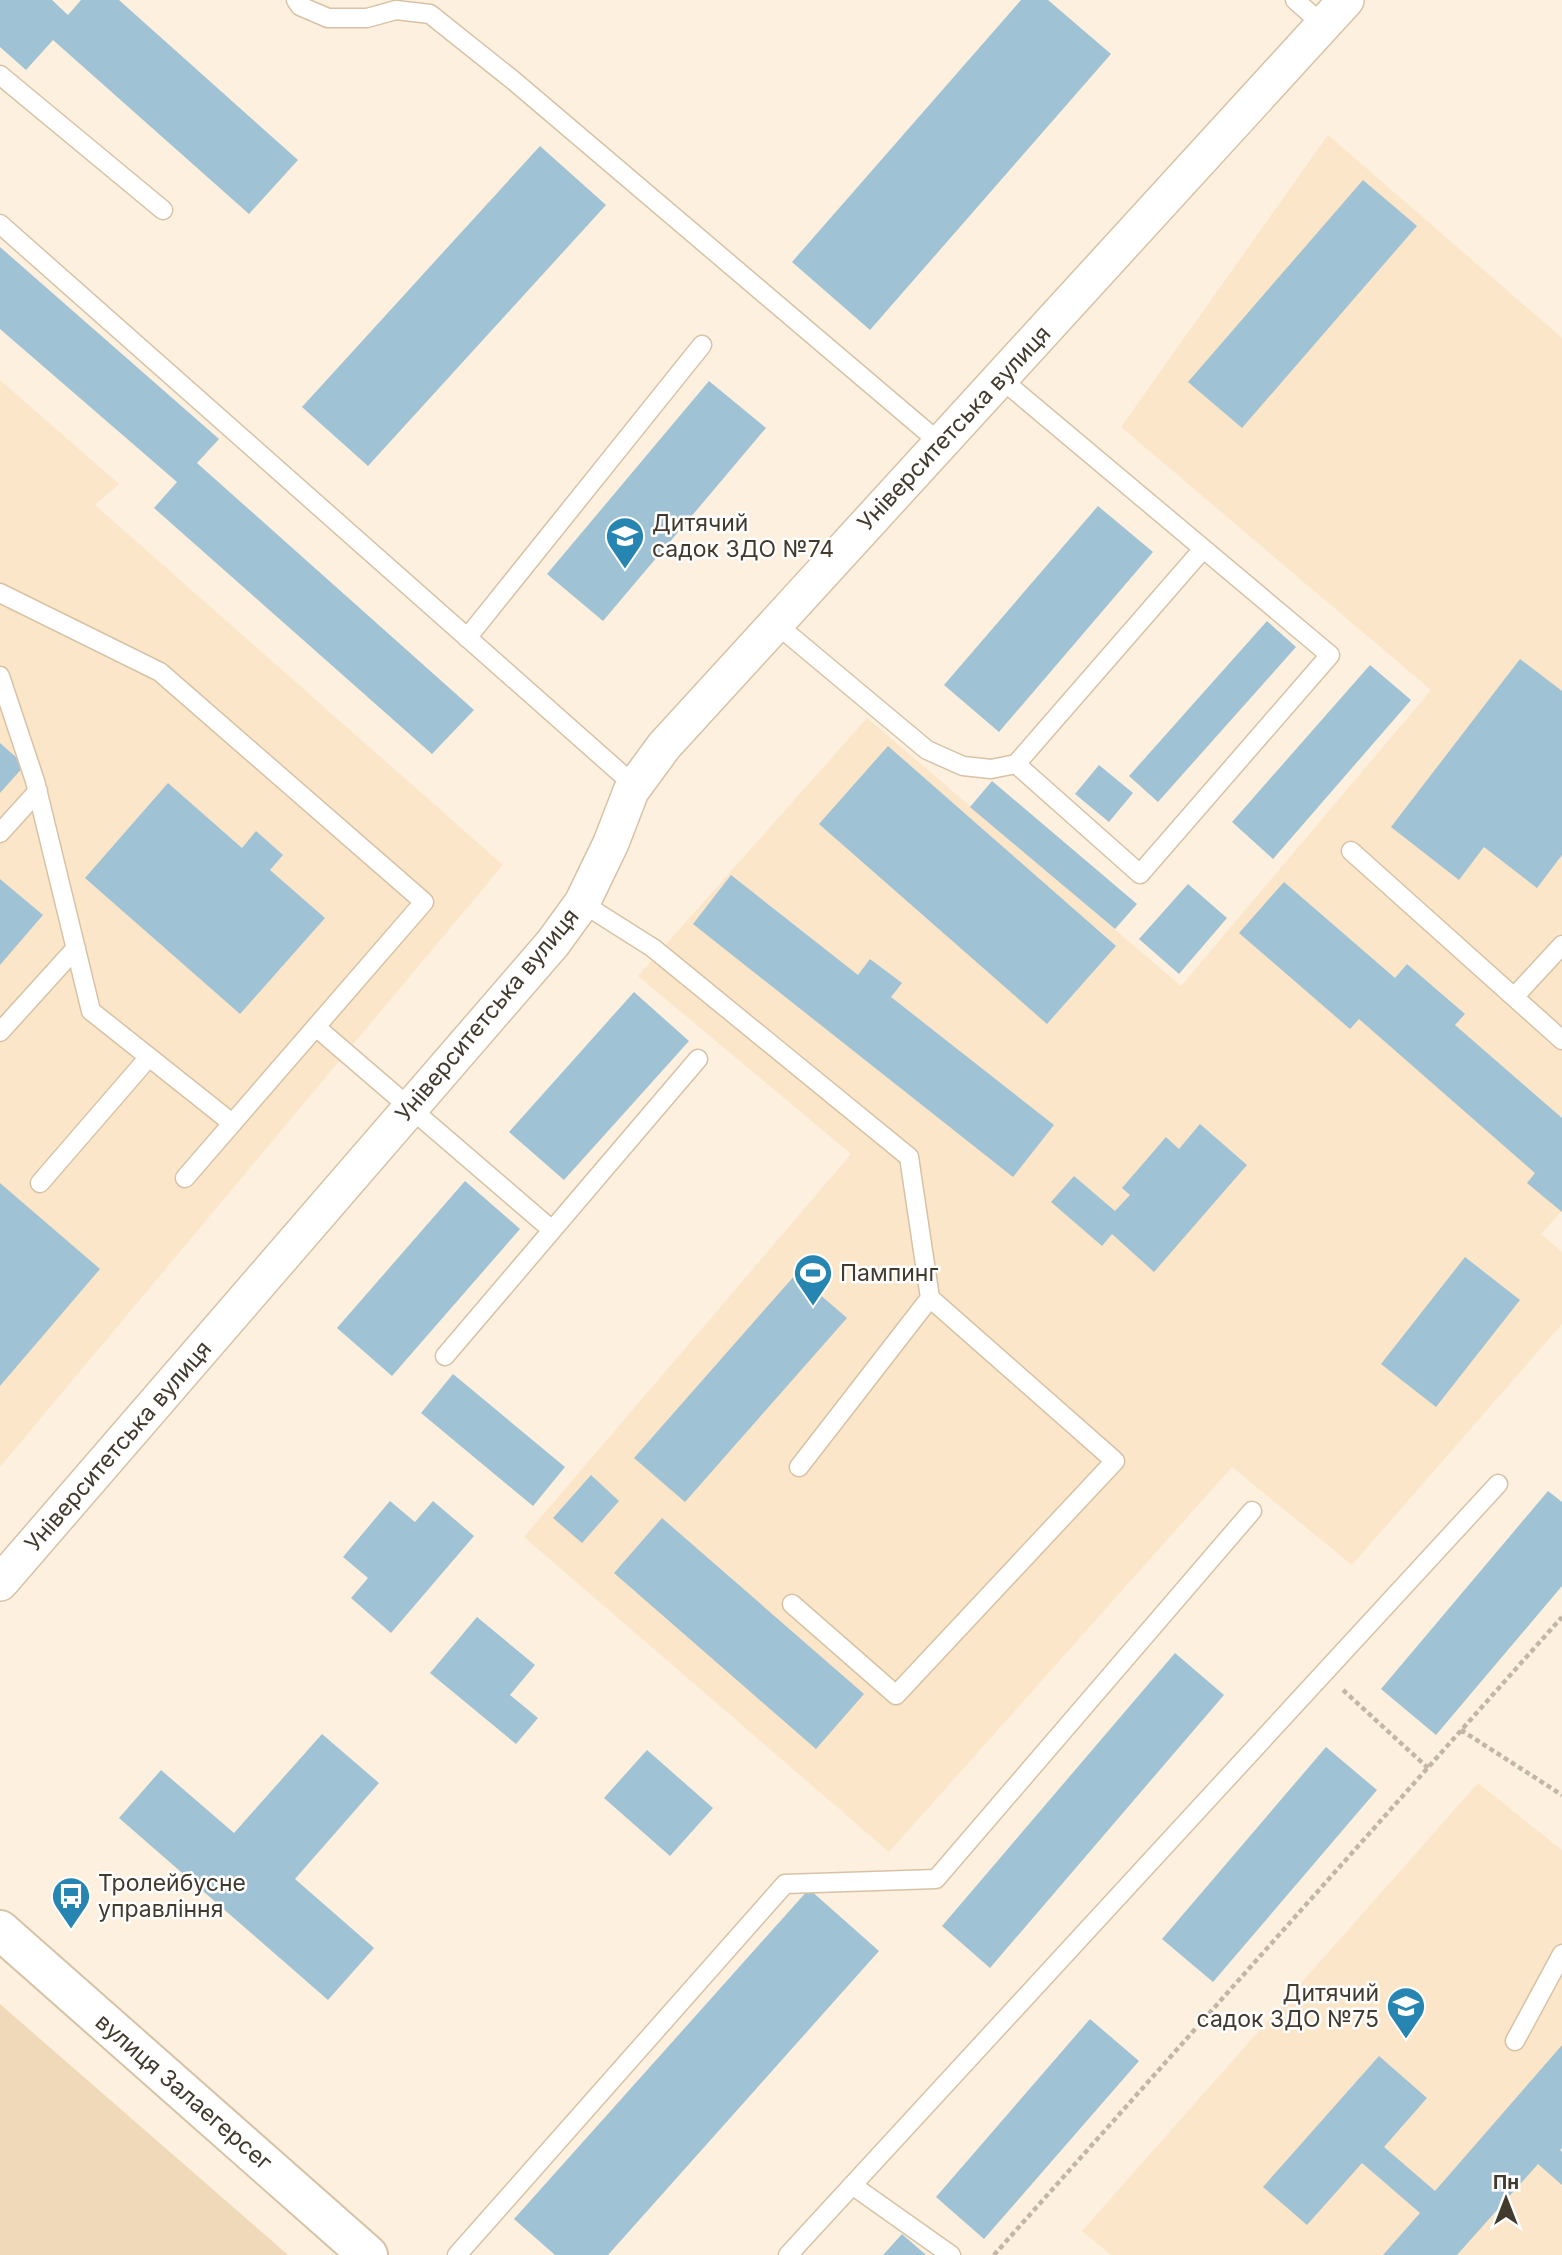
<svg xmlns="http://www.w3.org/2000/svg" width="1562" height="2255" font-family="Inter,sans-serif">
	<rect width="100%" height="100%" fill="#fdf0de"/>
	<!-- built -->
	<path fill="#fbe6c9" d="M 1328,135 L 1562,338 L 1562,1211 L 1541,1234 L 1562,1252 L 1562,1324 L 1352,1565 L 1232,1467 L 889,1852 L 524,1537 L 851,1154 L 638,976 L 867,718 L 1181,986 L 1431,690 L 1121,427 Z
		M 0,380 L 119,484 L 95,505 L 503,865 L 0,1467 Z
		M 1478,1783 L 1562,1850 L 1562,2255 L 1111,2255 L 1082,2231 Z"/>
	<!-- green -->
	<path fill="#efd9b9" d="M 0,2004 L 288,2255 L 0,2255 Z"/>
	<!-- building -->
	<path fill="#a0c2d5" d="M 0,0 L 52,0 L 68,15 L 81,0 L 119,0 L 298,160 L 249,214 L 53,40 L 26,70 L 0,47 Z
		M 1021,0 L 1048,0 L 1111,54 L 870,330 L 792,262 Z
		M 540,146 L 606,205 L 368,466 L 302,407 Z
		M 1363,180 L 1417,226 L 1242,428 L 1188,382 Z
		M 0,247 L 219,439 L 197,463 L 474,710 L 432,754 L 154,508 L 177,482 L 0,329 Z
		M 709,381 L 766,428 L 603,621 L 547,574 Z
		M 1098,506 L 1153,552 L 999,732 L 944,685 Z
		M 1267,621 L 1296,647 L 1158,802 L 1129,776 Z
		M 1520,659 L 1562,691 L 1562,855 L 1537,888 L 1484,847 L 1459,880 L 1391,827 Z
		M 1370,665 L 1411,700 L 1273,859 L 1232,822 Z
		M 0,743 L 25,765 L 0,793 Z
		M 888,746 L 1116,946 L 1047,1024 L 819,824 Z
		M 1099,765 L 1133,793 L 1109,822 L 1075,794 Z
		M 992,781 L 1137,904 L 1115,929 L 970,807 Z
		M 168,783 L 242,848 L 256,831 L 283,855 L 270,870 L 325,918 L 240,1014 L 85,878 Z
		M 731,875 L 858,975 L 870,959 L 902,983 L 891,997 L 1054,1125 L 1013,1177 L 693,924 Z
		M 0,879 L 43,915 L 0,965 Z
		M 1284,882 L 1395,978 L 1407,964 L 1465,1014 L 1455,1025 L 1562,1118 L 1562,1212 L 1527,1183 L 1535,1173 L 1359,1019 L 1350,1029 L 1239,933 Z
		M 1188,884 L 1227,918 L 1179,974 L 1139,939 Z
		M 634,992 L 689,1041 L 564,1180 L 509,1132 Z
		M 1200,1124 L 1247,1165 L 1154,1272 L 1112,1234 L 1102,1246 L 1051,1202 L 1074,1176 L 1115,1211 L 1130,1195 L 1122,1188 L 1166,1137 L 1179,1149 Z
		M 465,1181 L 520,1229 L 392,1376 L 337,1328 Z
		M 0,1183 L 100,1269 L 0,1386 Z
		M 1465,1257 L 1520,1300 L 1436,1407 L 1381,1364 Z
		M 796,1274 L 847,1318 L 685,1502 L 634,1458 Z
		M 453,1374 L 565,1467 L 533,1506 L 421,1413 Z
		M 591,1475 L 619,1501 L 582,1543 L 553,1518 Z
		M 1548,1491 L 1562,1502 L 1562,1586 L 1436,1735 L 1381,1689 Z
		M 390,1501 L 415,1522 L 433,1501 L 474,1536 L 391,1633 L 351,1598 L 368,1578 L 343,1557 Z
		M 662,1518 L 864,1694 L 816,1749 L 614,1573 Z
		M 477,1617 L 535,1665 L 510,1695 L 538,1718 L 516,1744 L 430,1673 Z
		M 1175,1653 L 1224,1695 L 990,1968 L 942,1926 Z
		M 322,1734 L 379,1783 L 295,1879 L 374,1948 L 328,2000 L 119,1818 L 161,1770 L 234,1833 Z
		M 1326,1747 L 1377,1790 L 1213,1982 L 1162,1939 Z
		M 647,1750 L 713,1808 L 670,1856 L 604,1798 Z
		M 809,1889 L 879,1951 L 608,2255 L 555,2255 L 514,2219 Z
		M 1090,2019 L 1139,2061 L 984,2239 L 936,2197 Z
		M 1562,2045 L 1562,2148 L 1560,2150 L 1562,2152 L 1562,2185 L 1538,2164 L 1457,2255 L 1383,2255 L 1420,2213 L 1362,2163 L 1307,2225 L 1263,2187 L 1379,2056 L 1427,2098 L 1384,2147 L 1435,2191 Z
		M 902,2234 L 926,2255 L 883,2255 Z"/>
	<g fill="none" stroke-linecap="round" stroke-linejoin="round">
		<!-- service casing -->
		<g stroke="#d7c2a5" stroke-width="21">
			<path id="service" d="M 296,0 L 300,6 L 328,18 L 367,18 L 396,10 L 430,14 L 514,81 L 940,443
				M 1295,0 L 1323,25
				M 0,75 L 163,210
				M 0,224 L 635,786
				M 1000,378 L 1330,655 L 1140,874 L 1016,764
				M 0,593 L 160,672 L 424,902 L 185,1178
				M 775,623 L 927,750 L 963,766 L 991,769 L 1016,764 L 1203,549
				M 467,638 L 702,345
				M 0,676 L 35,781 L 91,1011 L 149,1057 L 40,1183
				M 0,833 L 38,791
				M 1351,851 L 1562,1040
				M 582,903 L 653,948 L 909,1157 L 930,1298 L 1115,1461 L 896,1695 L 792,1604
				M 1514,997 L 1562,945
				M 316,1027 L 552,1230
				M 0,1032 L 76,948
				M 149,1057 L 232,1123
				M 445,1356 L 698,1059
				M 799,1467 L 930,1298
				M 1515,2041 L 1562,1954
				M 852,2185 L 951,2255
				M 457,2255 L 785,1884 L 936,1879 L 1252,1511
				M 788,2255 L 1498,1484"/>
		</g>
		<!-- minor casing -->
		<g stroke="#d7c2a5" stroke-width="38">
			<path id="minor" d="M 0,1583 L 553,943 L 582,903 L 611,843 L 631,791 L 664,746 L 1346,0"/>
		</g>
		<!-- secondary casing -->
		<g stroke="#d7c2a5" stroke-width="42">
			<path id="secondary" d="M 0,1930 L 368,2255"/>
		</g>
		<!-- path -->
		<path stroke="#c2b6a6" stroke-width="4.5" stroke-dasharray="5 3.5" stroke-linecap="butt" d="M 1343,1690 L 1428,1768
			M 1461,1730 L 1562,1795
			M 994,2255 L 1562,1617"/>
		<!-- service -->
		<use href="#service" stroke="#fff" stroke-width="18"/>
		<!-- minor -->
		<use href="#minor" stroke="#fff" stroke-width="35"/>
		<!-- secondary -->
		<use href="#secondary" stroke="#fff" stroke-width="38"/>
	</g>
	<!-- icons -->
	<defs>
		<g id="school-pin" transform="scale(2.0125)"><path d="M0 17L-7.5 6A9.5 9.5 0 1 1 7.5 6Z" fill="#2786b1" stroke="#fff"/><path d="M0-5L7-2L0 1L-7-2ZM-4 1L0 2.5L4 1V4Q0 6-4 4Z" fill="#fff"/></g>
		<g id="stadium-pin" transform="scale(2.0125)"><path d="M0 17L-7.5 6A9.5 9.5 0 1 1 7.5 6Z" fill="#2786b1" stroke="#fff"/><path d="M0-5a6.5 5 0 1 0 0 10a6.5 5 0 1 0 0-10ZM-3.5-1.8h7v3.6h-7Z" fill="#fff"/></g>
		<g id="bus-pin" transform="scale(2.0125)"><path d="M0 17L-7.5 6A9.5 9.5 0 1 1 7.5 6Z" fill="#2786b1" stroke="#fff"/><path d="M-5-6H5V4H4V6H2V4H-2V6H-4V4H-5ZM-3.5-4V0h7V-4ZM-3.5 1.2v1.5H-2V1.2ZM2 1.2v1.5H3.5V1.2Z" fill="#fff"/></g>
	</defs>
	<g fill-rule="evenodd">
		<use href="#school-pin" x="625" y="536"/>
		<use href="#stadium-pin" x="813" y="1273"/>
		<use href="#bus-pin" x="71" y="1896"/>
		<use href="#school-pin" x="1406" y="2006"/>
	</g>
	<g text-anchor="middle" dominant-baseline="central" stroke-width="5" stroke-linejoin="round" paint-order="stroke">
		<!-- street labels -->
		<g font-size="23" fill="#433a2e" stroke="#fff">
			<text transform="translate(954 428) rotate(-47)">Університетська вулиця</text>
			<text transform="translate(487 1015) rotate(-50)">Університетська вулиця</text>
			<text transform="translate(118 1446) rotate(-49)">Університетська вулиця</text>
			<text transform="translate(184 2092) rotate(41)">вулиця Залаегерсег</text>
		</g>
		<!-- poi labels -->
		<g font-size="23" fill="#433a2e" stroke="#fff" text-anchor="start">
			<text x="652" y="523">Дитячий<tspan x="652" dy="26">садок ЗДО №74</tspan></text>
			<text x="840" y="1273">Пампинг</text>
			<text x="98" y="1883">Тролейбусне<tspan x="98" dy="26">управління</tspan></text>
			<text x="1379" y="1993" text-anchor="end">Дитячий<tspan x="1379" dy="26">садок ЗДО №75</tspan></text>
		</g>
	</g>
	<!-- north arrow -->
	<g transform="translate(1506 2199)" stroke="#ffffff" stroke-width="5" paint-order="stroke">
	<path d="M0-5L12 26L0 18L-12 26Z" fill="#433a2e"/>
	<text y="-10" font-size="19" font-weight="bold" text-anchor="middle" fill="#433a2e">Пн</text>
	</g>
</svg>
